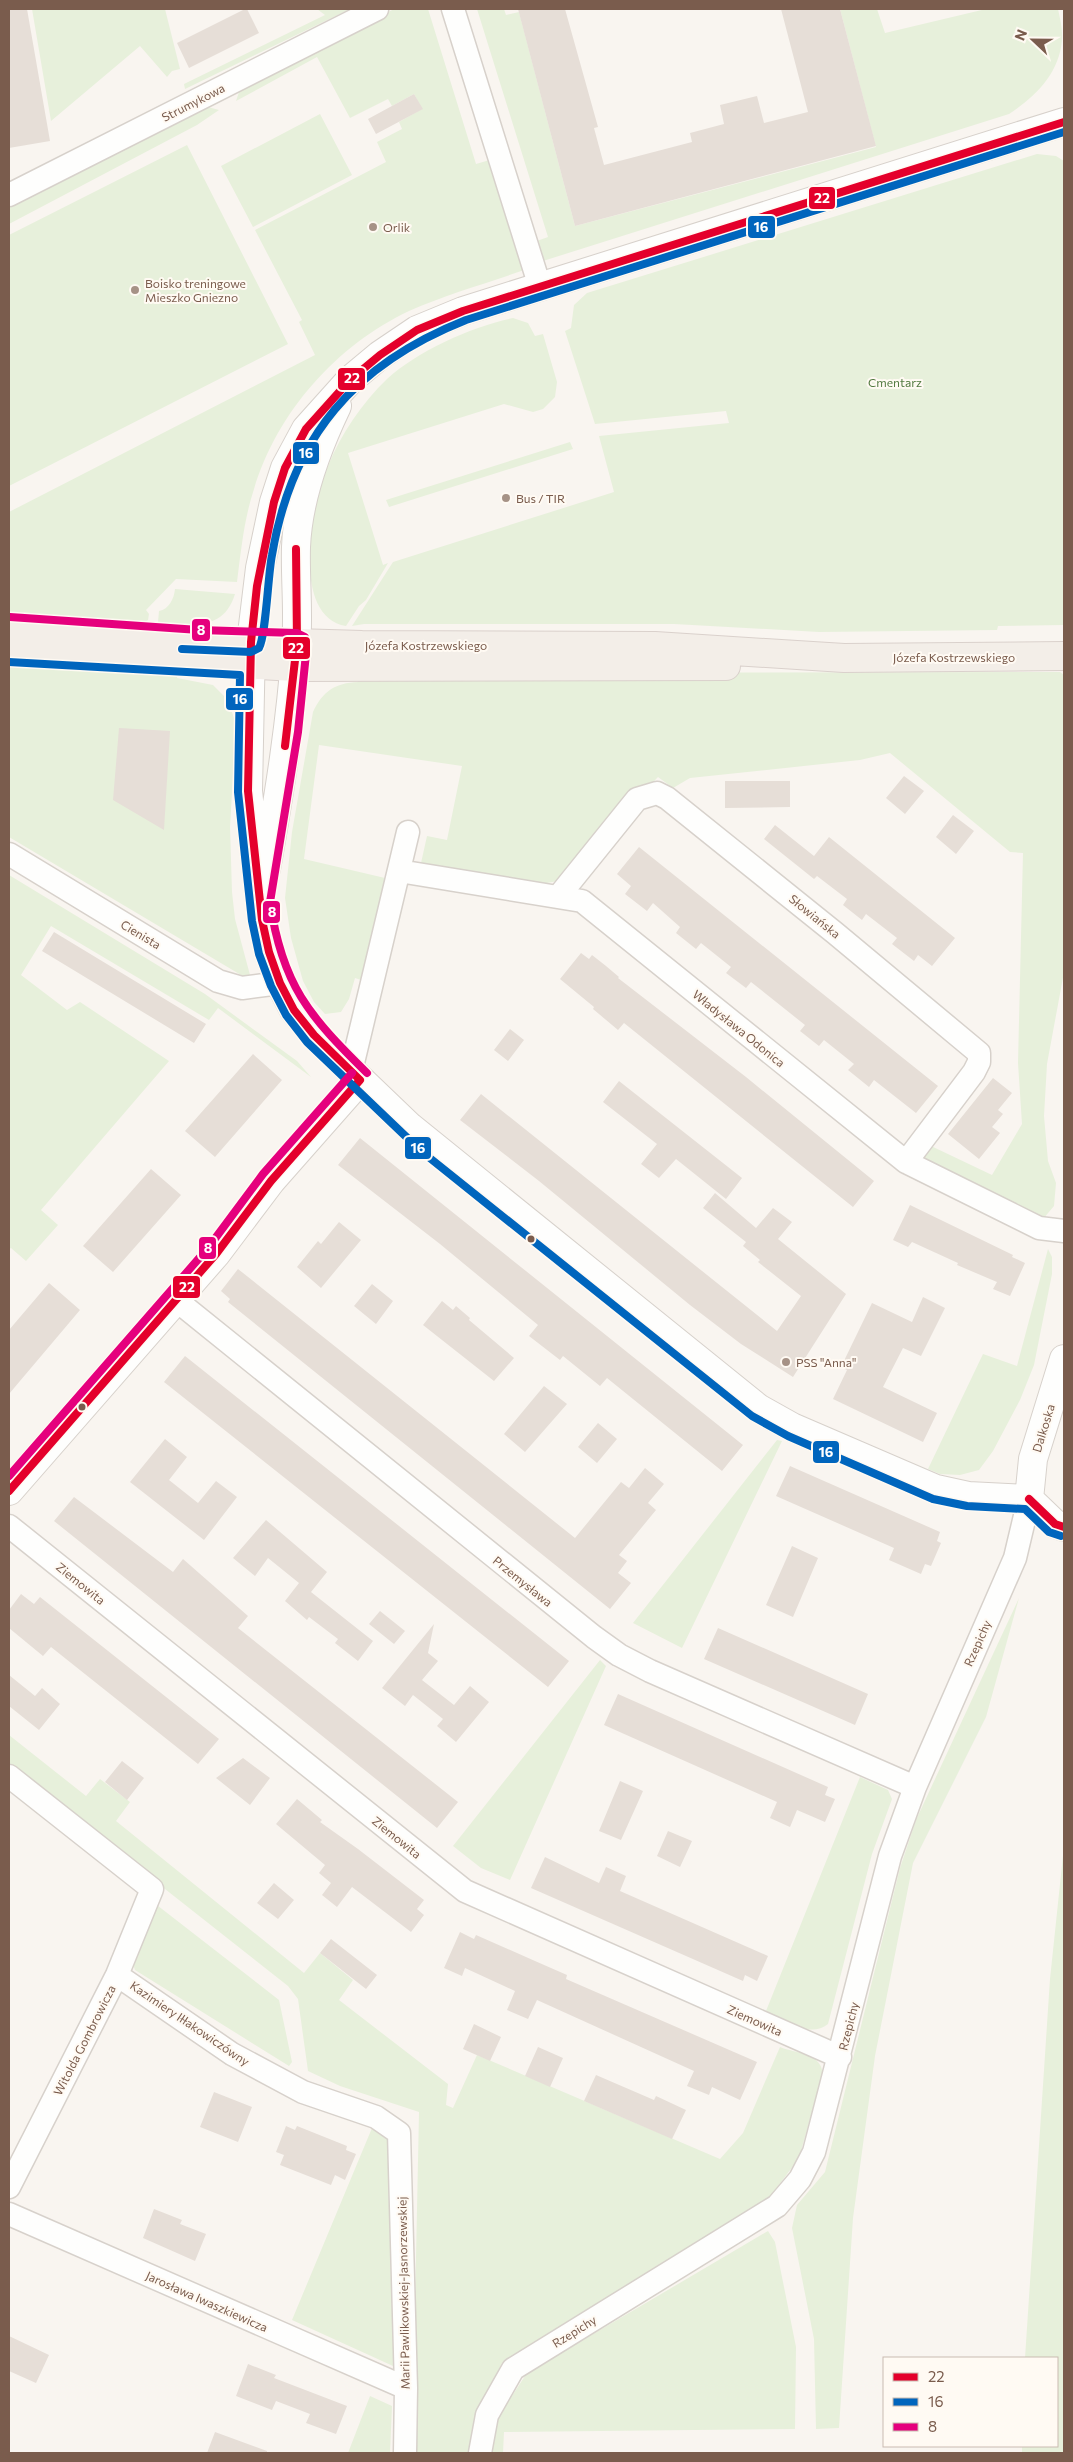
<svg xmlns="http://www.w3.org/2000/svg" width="1073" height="2462" font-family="Commissioner,sans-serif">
	<rect width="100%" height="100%" fill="#f9f5f0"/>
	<!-- green -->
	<path fill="#e7f0db" d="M 32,9 L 165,9 L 180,69 L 172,71 L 167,77 L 140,46 L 51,121 Z
		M 317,9 L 350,9 L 185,89 L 184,84 L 325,15 Z
		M 394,9 L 428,9 L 476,164 L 493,159 L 527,269 C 488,283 447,294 409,311 C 337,345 277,412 254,489 C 244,519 241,551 237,582 L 176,579 L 146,610 L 149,614 L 148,620 L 143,623 L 9,612 L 9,512 L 315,355 L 299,322 L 302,320 L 255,230 L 386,162 L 377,142 L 402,129 L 399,122 L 422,109 L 414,94 L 392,106 L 388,99 L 350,118 L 317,57 L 236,101 L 239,92 Z
		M 477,9 L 504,9 L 506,15 L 519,12 L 575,226 L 876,147 L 840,9 L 877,9 L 885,33 L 986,9 L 1058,9 C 1060,19 1063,30 1062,40 C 1059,74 1035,97 1009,114 L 543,261 L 534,242 L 548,237 Z
		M 208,107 L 219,110 L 197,125 L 9,224 L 9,207 Z
		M 320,114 L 352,175 L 253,227 L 221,166 Z
		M 187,145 L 288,344 L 9,486 L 9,235 Z
		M 1037,154 L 1056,156 L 1064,161 L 1064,625 L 998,626 L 997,630 L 819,632 L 674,624 L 364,624 L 352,626 L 393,562 L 614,492 L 599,436 L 729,423 L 726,411 L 595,424 L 565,331 L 571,328 L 574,305 L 587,293 Z
		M 513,318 L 528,323 L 535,336 L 543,334 L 557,382 L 555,397 L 543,409 L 533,412 L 504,404 L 348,453 L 383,565 L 388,563 L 366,600 L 359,606 L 346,626 C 289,616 312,502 328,466 C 341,434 362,403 387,379 C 417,351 473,326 513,318 Z
		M 570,442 L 573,449 L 389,507 L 386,500 Z
		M 175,589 L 235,594 C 223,633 190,624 158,622 L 159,611 C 169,609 174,599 175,589 Z
		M 9,661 L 178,673 L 177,678 L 213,685 L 228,700 L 236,724 L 230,827 L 232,892 L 235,919 L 250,975 L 246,978 L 9,837 Z
		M 1060,672 L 1064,675 L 1064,972 L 1047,1064 L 1044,1116 L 1048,1161 L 1056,1183 L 1054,1206 L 1043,1219 L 925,1161 L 923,1156 L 929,1145 L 992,1175 L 1022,1124 L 1018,1063 L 1023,853 L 1010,852 L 890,753 L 860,760 L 690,778 L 673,788 L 658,777 L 558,881 L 541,884 L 421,863 L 427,836 L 447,840 L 462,766 L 319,745 L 304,859 L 385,878 L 361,980 L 355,978 L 349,999 L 341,1012 L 325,1014 L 314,1002 L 303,981 L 291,938 L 285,898 L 292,832 L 313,712 C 323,691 335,683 358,682 L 359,673 Z
		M 9,875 L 205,994 L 297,1061 L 311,1077 L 218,1008 L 209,1020 L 51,926 L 21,975 L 67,1010 L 80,1002 L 169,1061 L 41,1210 L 58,1225 L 26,1261 L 11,1248 L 9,1249 Z
		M 1048,1249 L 1052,1257 L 1052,1274 L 1034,1365 L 1020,1400 L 993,1451 L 979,1470 L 960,1475 L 940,1474 L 928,1469 L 983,1354 L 1017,1366 Z
		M 777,1440 L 782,1441 L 682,1648 L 633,1623 Z
		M 1019,1598 L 986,1717 L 913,1863 L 875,2056 L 853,2218 L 839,2428 L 816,2429 L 814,2339 L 792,2228 L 797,2205 L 825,2172 L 900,1868 L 916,1820 Z
		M 600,1660 L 606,1666 L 510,1880 L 481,1868 L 453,1846 Z
		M 9,1735 L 86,1796 L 100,1779 L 130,1802 L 116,1821 L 304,1973 L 320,1953 L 353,1980 L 339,2000 L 448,2084 L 446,2105 L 453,2108 L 477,2055 L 720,2159 L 743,2133 L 780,2047 C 796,2054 819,2051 823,2073 L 799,2158 L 770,2197 L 746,2215 L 502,2363 L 476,2413 L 469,2453 L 412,2453 L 419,2112 L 340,2086 L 308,2071 L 298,1999 L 288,1986 L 9,1766 Z
		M 860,1777 L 888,1790 L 892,1799 L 872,1854 L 828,2024 C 810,2039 784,2020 766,2011 Z
		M 1064,1846 L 1064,2453 L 1022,2453 L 1022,2446 L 1057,2446 L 1057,2358 L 1025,2358 L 1050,1979 Z
		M 153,1902 L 279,2000 L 292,2062 L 289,2066 L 135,1970 L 130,1955 Z
		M 372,2128 L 396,2139 L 393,2366 L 292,2320 Z
		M 768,2231 L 775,2242 L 796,2347 L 795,2429 L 504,2432 L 503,2453 L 490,2453 L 495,2422 L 527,2373 Z
		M 370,2396 L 392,2406 L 390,2453 L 348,2453 Z"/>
	<!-- building -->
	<path fill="#e6ded7" d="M 9,9 L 27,9 L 50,141 L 9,148 Z
		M 245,9 L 247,9 L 259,33 L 189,68 L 177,43 Z
		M 518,9 L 565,9 L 598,127 L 594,128 L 604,165 L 692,142 L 690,133 L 724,124 L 720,105 L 757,96 L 764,123 L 808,112 L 781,9 L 840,9 L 876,146 L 575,226 Z
		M 414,94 L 423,109 L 376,134 L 368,119 Z
		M 119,728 L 170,731 L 164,830 L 113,800 Z
		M 904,776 L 924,791 L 905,814 L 886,798 Z
		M 725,781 L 790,781 L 790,807 L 725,808 Z
		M 953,815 L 974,831 L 956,854 L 936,837 Z
		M 775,825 L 814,856 L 829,837 L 955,938 L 932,966 L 918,955 L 914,961 L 892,944 L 897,938 L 866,914 L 862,920 L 843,905 L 847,899 L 817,876 L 814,879 L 764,839 Z
		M 639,847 L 938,1086 L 916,1113 L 874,1080 L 869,1087 L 848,1070 L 854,1064 L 824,1040 L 819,1046 L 800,1031 L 805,1025 L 751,982 L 746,988 L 726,973 L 731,967 L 701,943 L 696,949 L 676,933 L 680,927 L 653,903 L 647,911 L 625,894 L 631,886 L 617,874 Z
		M 54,932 L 206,1024 L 194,1043 L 42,951 Z
		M 581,953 L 589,959 L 592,955 L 606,966 L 619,977 L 618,978 L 746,1077 L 874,1181 L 853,1207 L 624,1023 L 618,1030 L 593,1009 L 594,1007 L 560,979 Z
		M 510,1029 L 524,1040 L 508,1061 L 494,1050 Z
		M 253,1054 L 282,1080 L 215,1157 L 185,1131 Z
		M 993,1078 L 1012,1093 L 998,1110 L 1003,1114 L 992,1127 L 1000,1133 L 979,1159 L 948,1134 Z
		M 619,1081 L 742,1178 L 726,1199 L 676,1159 L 659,1178 L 641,1164 L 657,1144 L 603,1102 Z
		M 481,1094 L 777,1331 L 801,1296 L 758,1262 L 760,1260 L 743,1246 L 746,1242 L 703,1208 L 715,1193 L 756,1228 L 773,1208 L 792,1222 L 778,1239 L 846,1294 L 793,1377 L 741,1344 L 690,1305 L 539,1181 L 460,1120 Z
		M 360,1138 L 743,1445 L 722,1471 L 607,1378 L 600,1386 L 563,1356 L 560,1360 L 529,1336 L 538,1325 L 440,1244 L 338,1165 Z
		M 151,1169 L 181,1195 L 113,1272 L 83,1246 Z
		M 910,1205 L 1013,1255 L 1012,1257 L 1025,1263 L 1010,1296 L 993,1289 L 997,1282 L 957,1265 L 958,1263 L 912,1242 L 908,1247 L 893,1240 Z
		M 339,1222 L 361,1240 L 321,1288 L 297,1267 L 318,1241 L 321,1244 Z
		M 238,1269 L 575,1538 L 621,1482 L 629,1488 L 645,1468 L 664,1484 L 648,1503 L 656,1510 L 619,1555 L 627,1561 L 618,1573 L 631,1583 L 610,1609 L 228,1302 L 230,1299 L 221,1291 Z
		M 49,1283 L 80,1310 L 9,1394 L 9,1330 Z
		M 372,1284 L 393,1301 L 376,1324 L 354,1306 Z
		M 923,1297 L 945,1308 L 921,1356 L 903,1348 L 883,1387 L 937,1413 L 923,1442 L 833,1399 L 847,1370 L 841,1367 L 872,1303 L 912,1322 Z
		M 442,1301 L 453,1310 L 456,1306 L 470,1318 L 469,1320 L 514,1358 L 494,1381 L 423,1325 Z
		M 185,1356 L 569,1661 L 548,1687 L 164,1382 Z
		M 544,1386 L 567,1404 L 525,1452 L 504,1434 Z
		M 598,1423 L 617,1439 L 597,1463 L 578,1447 Z
		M 165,1439 L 187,1457 L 169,1480 L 198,1503 L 216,1481 L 237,1497 L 204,1540 L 130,1482 Z
		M 790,1466 L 940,1532 L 937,1541 L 941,1543 L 931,1566 L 925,1564 L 921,1574 L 889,1560 L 894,1548 L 776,1496 Z
		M 74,1497 L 173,1572 L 183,1559 L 248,1616 L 238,1628 L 458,1802 L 437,1828 L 54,1521 Z
		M 266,1520 L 327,1572 L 311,1592 L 373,1641 L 358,1661 L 335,1643 L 338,1639 L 309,1617 L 307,1620 L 285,1601 L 299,1583 L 268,1558 L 255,1576 L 233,1558 Z
		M 792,1546 L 818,1558 L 793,1617 L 766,1605 Z
		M 21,1594 L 34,1604 L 40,1597 L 219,1739 L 198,1764 L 51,1647 L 43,1656 L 9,1628 L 9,1610 Z
		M 380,1611 L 405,1631 L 394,1644 L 369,1624 Z
		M 434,1624 L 428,1653 L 438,1661 L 422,1680 L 454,1705 L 470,1686 L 489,1702 L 456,1742 L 437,1726 L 443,1719 L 413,1695 L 405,1706 L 382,1688 Z
		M 718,1628 L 868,1694 L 855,1725 L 704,1659 Z
		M 9,1675 L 35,1696 L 42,1688 L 60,1704 L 39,1730 L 9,1706 Z
		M 618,1694 L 828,1787 L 825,1795 L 835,1799 L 825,1822 L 797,1810 L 790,1827 L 770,1818 L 777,1802 L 604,1725 Z
		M 243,1758 L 270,1778 L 250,1805 L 216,1778 Z
		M 122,1761 L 144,1778 L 127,1800 L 105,1782 Z
		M 620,1781 L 643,1791 L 621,1840 L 599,1831 Z
		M 297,1799 L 322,1820 L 320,1822 L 358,1849 L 424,1900 L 417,1909 L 424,1915 L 411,1932 L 352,1887 L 337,1907 L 322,1895 L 331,1883 L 319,1873 L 325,1865 L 276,1824 Z
		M 668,1831 L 692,1841 L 680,1867 L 657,1856 Z
		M 545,1857 L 599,1883 L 606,1867 L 626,1876 L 620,1891 L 768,1956 L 757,1981 L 745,1975 L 743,1981 L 531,1888 Z
		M 274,1883 L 294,1900 L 278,1919 L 257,1903 Z
		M 460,1932 L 474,1939 L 476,1935 L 535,1961 L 567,1975 L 566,1979 L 757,2062 L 740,2100 L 712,2087 L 709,2095 L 687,2086 L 694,2071 L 537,2000 L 528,2019 L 507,2010 L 515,1991 L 465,1968 L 462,1976 L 444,1968 Z
		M 331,1939 L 377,1975 L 366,1989 L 320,1953 Z
		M 474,2024 L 501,2037 L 490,2061 L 463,2049 Z
		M 538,2047 L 563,2058 L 550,2087 L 525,2076 Z
		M 596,2075 L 654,2100 L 656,2096 L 686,2110 L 672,2139 L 584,2101 Z
		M 214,2092 L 252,2107 L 238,2142 L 200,2127 Z
		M 286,2126 L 295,2130 L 297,2126 L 347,2146 L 346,2150 L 356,2154 L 345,2180 L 335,2175 L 331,2185 L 280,2165 L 284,2155 L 276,2152 Z
		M 154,2209 L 182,2220 L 180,2224 L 206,2234 L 195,2261 L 143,2238 Z
		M 9,2336 L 49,2355 L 36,2383 L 9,2371 Z
		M 248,2364 L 276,2375 L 274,2378 L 347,2406 L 336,2434 L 306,2423 L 310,2414 L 276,2401 L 272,2410 L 236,2396 Z
		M 215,2432 L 267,2451 L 267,2453 L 207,2453 Z"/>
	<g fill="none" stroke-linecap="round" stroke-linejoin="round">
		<!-- minor casing -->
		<g stroke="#d7d1cb" stroke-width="25">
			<path id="minor" d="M 453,9 L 540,287
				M 9,195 L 377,9
				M 9,854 L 218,981 L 242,988 L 280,983
				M 399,871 L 582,901 L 906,1162 L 1039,1228 L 1064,1231
				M 558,897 L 637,799 L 657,793 L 667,798 L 835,933 L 979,1053 L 979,1062 L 974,1072 L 906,1162
				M 351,1071 L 408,832
				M 176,1300 L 594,1637 L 619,1655 L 650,1671 L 915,1787
				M 9,1526 L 465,1891 L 840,2057
				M 9,1776 L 152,1889 L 117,1975 L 9,2187
				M 117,1975 L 232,2054 L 303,2092 L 376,2117 L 399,2133 L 406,2388 L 405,2453
				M 9,2214 L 406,2388
				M 480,2453 L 487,2415 L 513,2369 L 777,2206 L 800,2179 L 814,2152 L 890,1856 L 915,1787 L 1015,1558 L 1029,1499"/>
		</g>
		<!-- tertiary casing -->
		<g stroke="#d7d1cb" stroke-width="30">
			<path id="tertiary" d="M 1064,122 L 463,311 L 417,330 L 380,355 L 350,380 L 306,429 L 285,468 L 274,502 L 260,568 L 251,642 L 248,791 L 262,920 L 269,952 L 280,983 L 294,1010 L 314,1035 L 410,1127 L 758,1408 L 792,1427 L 936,1489 L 968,1496 L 1029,1499 L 1055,1524 L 1064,1527
				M 266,869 C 279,795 291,721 296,646 C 299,614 295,580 296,547 C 298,498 316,450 337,406
				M 9,1491 L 216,1254 L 271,1181 L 360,1080
				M 1029,1499 L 1033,1459 L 1064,1359"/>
		</g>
		<!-- primary casing -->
		<g stroke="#dad1cc" stroke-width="30">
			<path id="primary" d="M 9,627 L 199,640 L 362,645 L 655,646 L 844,658 L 1064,656
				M 9,652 L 295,667 L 726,666"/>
		</g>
		<!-- minor -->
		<use href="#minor" stroke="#fefefd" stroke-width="22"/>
		<!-- tertiary -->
		<use href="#tertiary" stroke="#fefefd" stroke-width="28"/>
		<!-- primary -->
		<use href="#primary" stroke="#f3eee8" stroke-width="28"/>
		<!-- bus-1 casing -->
		<g stroke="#fffaf3" stroke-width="11">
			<path id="bus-1" d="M 285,746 L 297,643 L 296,549
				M 360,1080 L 314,1035 L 294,1010 L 280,983 L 269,952 L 262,920 L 248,791 L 251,642 L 257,586 L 274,502 L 285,468 L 306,429 L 350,380 L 380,355 L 417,330 L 463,311 L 1064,122
				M 9,1491 L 216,1254 L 271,1181 L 360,1080
				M 1029,1499 L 1055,1524 L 1064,1527"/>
		</g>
		<!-- bus-2 casing -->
		<g stroke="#fffaf3" stroke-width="11">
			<path id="bus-2" d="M 182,649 L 251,652 L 259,648 C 266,636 268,574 272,555 C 292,436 355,364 466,320 L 1064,132
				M 9,662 L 240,675 L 238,792 L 252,921 L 259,954 L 271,986 L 286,1015 L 307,1042 L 421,1151 L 752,1416 L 788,1436 L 933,1499 L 967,1506 L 1025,1509 L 1049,1532 L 1061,1536"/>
		</g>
		<!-- bus-3 casing -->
		<g stroke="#fffaf3" stroke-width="11">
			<path id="bus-3" d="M 10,617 L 199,630 L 297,633 L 305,637 L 307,644 L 298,732 L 270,902 C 282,985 309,1016 367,1073
				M 9,1476 L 208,1248 L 263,1174 L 352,1073"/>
		</g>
		<!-- bus-1 -->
		<use href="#bus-1" stroke="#e4002b" stroke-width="8"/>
		<!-- bus-2 -->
		<use href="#bus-2" stroke="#0065bd" stroke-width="8"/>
		<!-- bus-3 -->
		<use href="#bus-3" stroke="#e5007d" stroke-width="8"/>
	</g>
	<!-- markers -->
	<g fill="#a69286" stroke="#fffaf3" stroke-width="2">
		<circle cx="373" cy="227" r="5"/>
		<circle cx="135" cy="290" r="5"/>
		<circle cx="506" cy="498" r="5"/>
		<circle cx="786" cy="1362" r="5"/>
	</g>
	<g fill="#7a5c4d" stroke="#fffaf3" stroke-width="2">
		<circle cx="531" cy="1239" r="4.5"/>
		<circle cx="82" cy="1407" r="4.5"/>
	</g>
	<g text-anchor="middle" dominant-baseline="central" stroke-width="4" stroke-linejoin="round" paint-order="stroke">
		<!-- street labels -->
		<g font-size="12" fill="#7a5c4d" stroke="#fffaf3">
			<text transform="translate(193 102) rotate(-27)">Strumykowa</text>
			<text x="426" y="645">Józefa Kostrzewskiego</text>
			<text x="954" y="657">Józefa Kostrzewskiego</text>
			<text transform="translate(815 916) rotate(39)">Słowiańska</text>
			<text transform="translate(141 934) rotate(31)">Cienista</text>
			<text transform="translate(739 1028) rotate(39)">Władysława Odonica</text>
			<text transform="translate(1043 1428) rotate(-73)">Dalkoska</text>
			<text transform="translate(523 1581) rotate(39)">Przemysława</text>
			<text transform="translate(81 1583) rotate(39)">Ziemowita</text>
			<text transform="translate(977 1643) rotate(-66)">Rzepichy</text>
			<text transform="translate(397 1837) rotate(39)">Ziemowita</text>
			<text transform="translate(755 2020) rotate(24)">Ziemowita</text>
			<text transform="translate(190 2023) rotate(34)">Kazimiery Iłłakowiczówny</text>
			<text transform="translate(848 2026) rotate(-76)">Rzepichy</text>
			<text transform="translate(84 2040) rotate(-63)">Witolda Gombrowicza</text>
			<text transform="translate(403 2293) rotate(-91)">Marii Pawlikowskiej-Jasnorzewskiej</text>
			<text transform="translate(207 2301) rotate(24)">Jarosława Iwaszkiewicza</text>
			<text transform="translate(574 2331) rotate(-32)">Rzepichy</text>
		</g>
		<!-- poi labels -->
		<g font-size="12" fill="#7a5c4d" stroke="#fffaf3" text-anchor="start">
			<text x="383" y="227">Orlik</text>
			<text x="145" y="283">Boisko treningowe<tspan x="145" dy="14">Mieszko Gniezno</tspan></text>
			<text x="516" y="498">Bus / TIR</text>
			<text x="796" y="1362">PSS "Anna"</text>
		</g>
		<!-- park labels -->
		<g font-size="12" fill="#537a41" stroke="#fffaf3">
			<text x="895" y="382">Cmentarz</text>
		</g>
	</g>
	<g stroke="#fffaf3" stroke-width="2">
		<rect x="808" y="186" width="28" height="24" rx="5" fill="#e4002b"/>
		<rect x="747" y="215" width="29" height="24" rx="5" fill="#0065bd"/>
		<rect x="337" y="367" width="29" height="24" rx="5" fill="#e4002b"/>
		<rect x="292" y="441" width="28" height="24" rx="5" fill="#0065bd"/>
		<rect x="191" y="618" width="20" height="24" rx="5" fill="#e5007d"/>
		<rect x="282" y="636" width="29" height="24" rx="5" fill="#e4002b"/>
		<rect x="225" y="687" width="29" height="24" rx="5" fill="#0065bd"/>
		<rect x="262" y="900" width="19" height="24" rx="5" fill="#e5007d"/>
		<rect x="404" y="1136" width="28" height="24" rx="5" fill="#0065bd"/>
		<rect x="198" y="1236" width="19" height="24" rx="5" fill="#e5007d"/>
		<rect x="172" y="1275" width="29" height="24" rx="5" fill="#e4002b"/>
		<rect x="812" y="1440" width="28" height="24" rx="5" fill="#0065bd"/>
	</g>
	<g font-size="14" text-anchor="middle" font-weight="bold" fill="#fff">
		<text x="822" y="203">22</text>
		<text x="761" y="232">16</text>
		<text x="352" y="383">22</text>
		<text x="306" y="458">16</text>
		<text x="201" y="635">8</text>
		<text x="296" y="653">22</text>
		<text x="240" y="704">16</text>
		<text x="272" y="917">8</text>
		<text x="418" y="1153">16</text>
		<text x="208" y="1253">8</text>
		<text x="187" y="1292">22</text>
		<text x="826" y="1457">16</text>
	</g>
	<!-- border -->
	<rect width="1073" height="2462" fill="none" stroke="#7a5c4d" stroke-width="20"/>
	<!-- legend -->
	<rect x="883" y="2357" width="175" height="90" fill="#fffaf3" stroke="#cabbb1"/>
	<rect x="893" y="2373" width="25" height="8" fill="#e4002b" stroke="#cabbb1"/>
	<text x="928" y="2382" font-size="15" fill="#7a5c4d">22</text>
	<rect x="893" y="2398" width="25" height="8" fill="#0065bd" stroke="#cabbb1"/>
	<text x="928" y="2407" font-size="15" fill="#7a5c4d">16</text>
	<rect x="893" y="2423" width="25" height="8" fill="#e5007d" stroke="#cabbb1"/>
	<text x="928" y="2432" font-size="15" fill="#7a5c4d">8</text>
	<!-- north arrow -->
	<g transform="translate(1033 40) rotate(292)" stroke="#fffaf3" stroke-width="4" paint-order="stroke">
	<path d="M0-4L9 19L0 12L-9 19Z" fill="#7a5c4d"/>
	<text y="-8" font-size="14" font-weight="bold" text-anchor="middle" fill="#7a5c4d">N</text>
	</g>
</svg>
